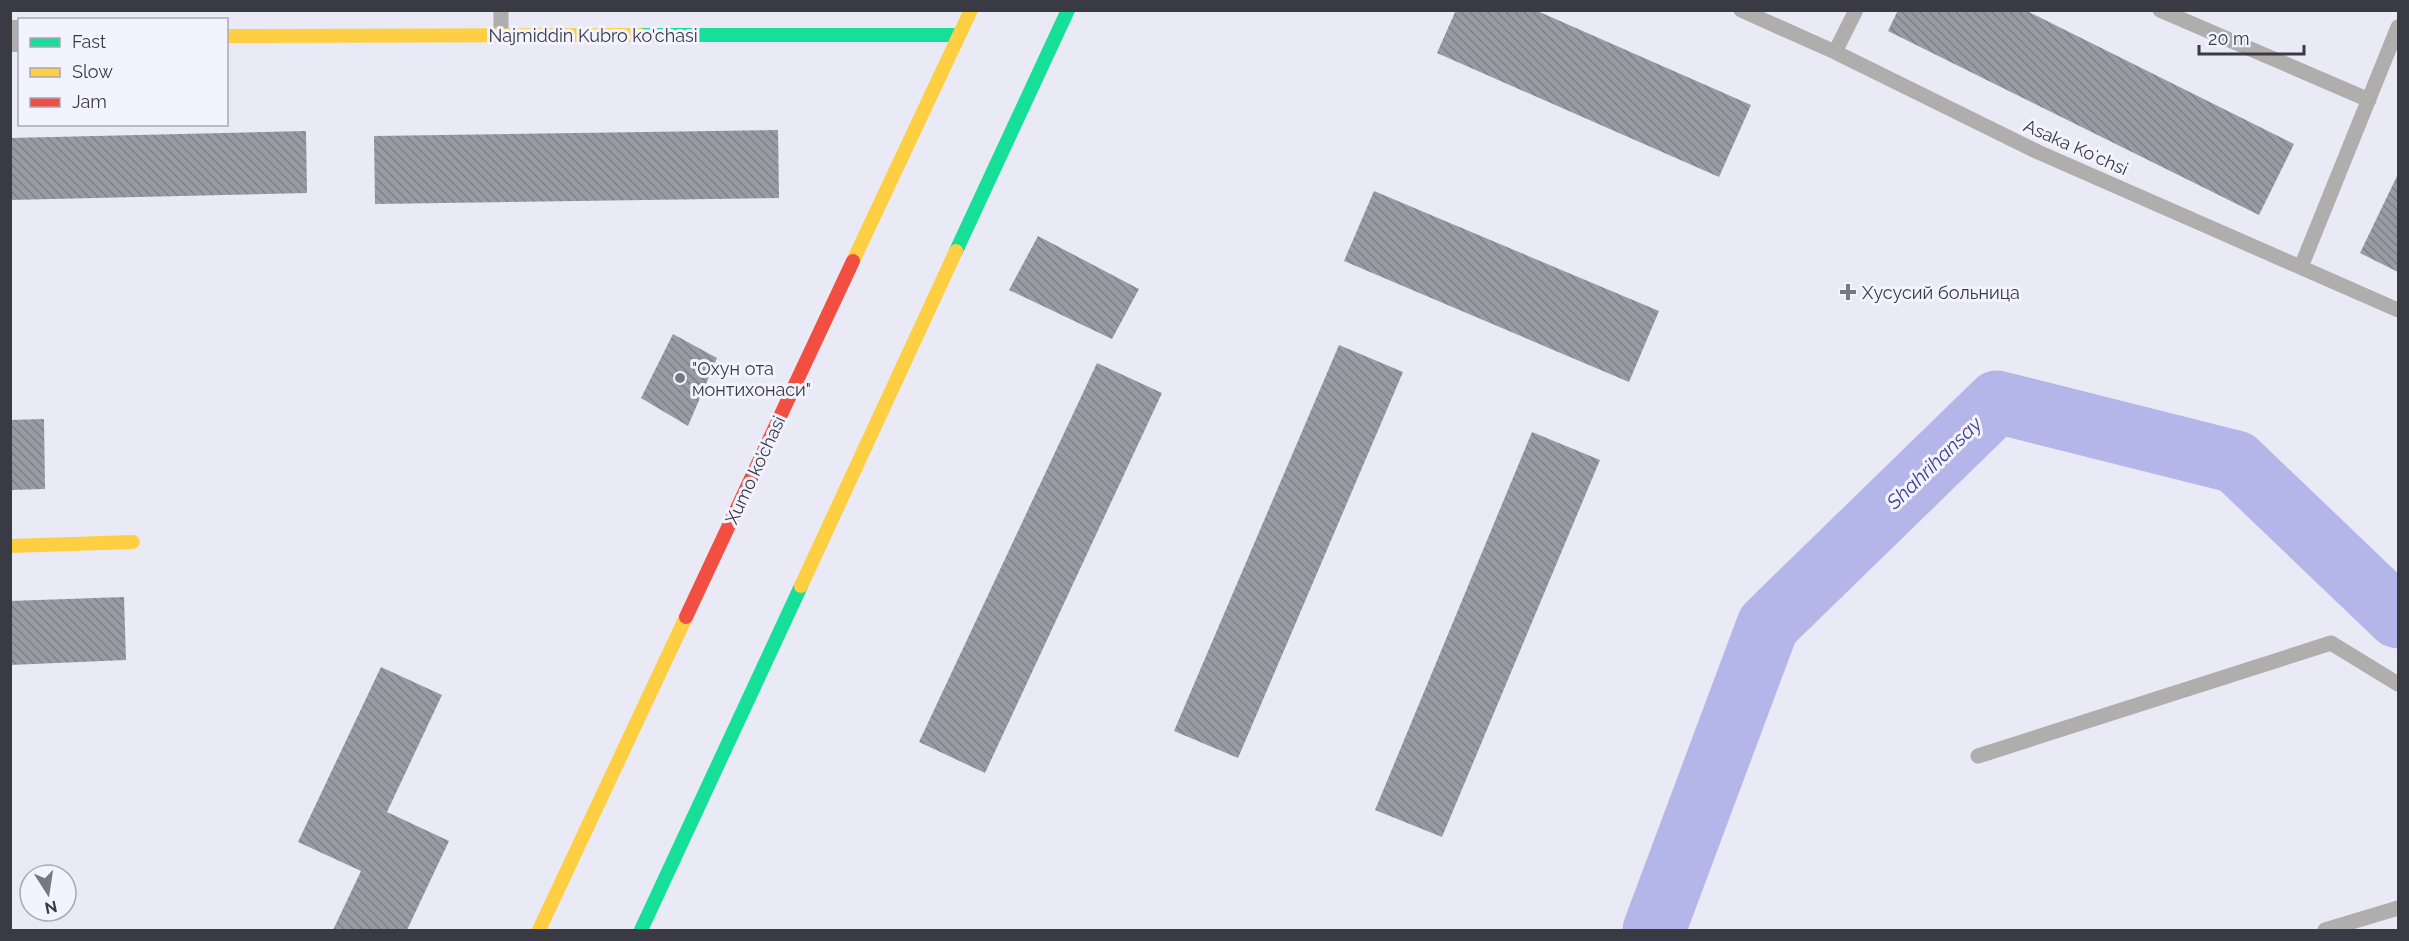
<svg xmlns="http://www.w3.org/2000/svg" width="2409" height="941" font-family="Raleway,sans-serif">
	<defs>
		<pattern id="building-back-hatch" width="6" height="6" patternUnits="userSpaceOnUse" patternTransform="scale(1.5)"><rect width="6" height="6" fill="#9a9aa4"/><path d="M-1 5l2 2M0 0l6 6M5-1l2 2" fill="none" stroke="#7f7f87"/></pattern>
	</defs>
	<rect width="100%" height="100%" fill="#e9eaf6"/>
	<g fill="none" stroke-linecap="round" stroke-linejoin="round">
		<!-- river -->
		<path stroke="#b4b6ea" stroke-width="63" d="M 1654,930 L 1768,625 L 1997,402 L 2236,462 L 2398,617"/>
	</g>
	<!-- building -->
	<path fill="url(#building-back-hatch)" d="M 1456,10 L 1535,10 L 1751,105 L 1719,177 L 1437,53 Z
		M 1898,10 L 2025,10 L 2294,144 L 2259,215 L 1888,31 Z
		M 778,130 L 779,198 L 375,204 L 374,136 Z
		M 306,131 L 307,193 L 10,200 L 10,138 Z
		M 2398,174 L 2398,272 L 2360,253 Z
		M 1374,191 L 1659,311 L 1629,382 L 1344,261 Z
		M 1038,236 L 1139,289 L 1112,339 L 1009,290 Z
		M 673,334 L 717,358 L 688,426 L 641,398 Z
		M 1339,345 L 1403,372 L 1238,758 L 1174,731 Z
		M 1097,363 L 1162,393 L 985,773 L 919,742 Z
		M 44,419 L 45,489 L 10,490 L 10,420 Z
		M 1532,432 L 1600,460 L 1442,837 L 1375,810 Z
		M 124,597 L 126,660 L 10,665 L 10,601 Z
		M 381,667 L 442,695 L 387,812 L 449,841 L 407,930 L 333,930 L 361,871 L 298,842 Z"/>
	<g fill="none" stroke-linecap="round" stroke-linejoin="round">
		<!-- lane -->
		<path stroke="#afaead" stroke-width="15" d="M 1741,10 L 1835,52 L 2038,152 L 2398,310
			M 2160,10 L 2369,100
			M 501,35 L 501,10
			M 1835,52 L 1856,10
			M 2301,267 L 2398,27
			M 1978,756 L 2331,643 L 2398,684
			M 2325,930 L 2398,908"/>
		<!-- street -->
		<path stroke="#afaead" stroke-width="32" d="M 10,36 L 20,36"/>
		<!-- fast -->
		<path stroke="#16e098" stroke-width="14" d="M 640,35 L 959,35
			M 956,251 L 1068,10
			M 641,930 L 801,586"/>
		<!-- slow -->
		<path stroke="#ffcf43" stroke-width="14" d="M 226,36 L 640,35
			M 853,261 L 971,10
			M 10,546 L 133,542
			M 801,586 L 956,251
			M 539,930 L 686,617"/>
		<!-- jam -->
		<path stroke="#f24e42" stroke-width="14" d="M 686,617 L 853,261"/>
	</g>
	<!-- markers -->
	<g fill="#777883" stroke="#f2f3fe" stroke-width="2">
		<path d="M1845 283h6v6h6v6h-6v6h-6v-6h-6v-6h6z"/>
		<circle cx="680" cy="378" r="6"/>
	</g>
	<g text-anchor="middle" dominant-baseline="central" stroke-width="6" stroke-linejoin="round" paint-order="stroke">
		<!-- street labels -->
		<g font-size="18" fill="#3a3a45" stroke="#f2f3fe">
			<text x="593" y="35">Najmiddin Kubro ko'chasi</text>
			<text transform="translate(2076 147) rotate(24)">Asaka Koʻchsi</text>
			<text transform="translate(755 470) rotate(-65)">Xumo ko’chasi</text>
		</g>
		<!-- poi labels -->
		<g font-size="18" fill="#3a3a45" stroke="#f2f3fe" text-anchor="start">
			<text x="1862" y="292">Хусусий больница</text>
			<text x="692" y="368">"Охун ота<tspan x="692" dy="21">монтихонаси"</tspan></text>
		</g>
		<!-- water labels -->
		<g font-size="20" font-style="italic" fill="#474092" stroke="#f2f3fe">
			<text transform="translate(1934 463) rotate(-44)">Shahrihansay</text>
		</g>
	</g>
	<!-- border -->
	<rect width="2409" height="941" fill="none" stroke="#3a3a45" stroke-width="24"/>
	<!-- legend -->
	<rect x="18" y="18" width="210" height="108" fill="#f2f3fe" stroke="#a8a9b4" stroke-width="1.5"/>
	<rect x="30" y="38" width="30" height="9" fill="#16e098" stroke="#a8a9b4" stroke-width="1.5"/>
	<text x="72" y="48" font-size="18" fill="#3a3a45">Fast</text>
	<rect x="30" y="68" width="30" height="9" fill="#ffcf43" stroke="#a8a9b4" stroke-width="1.5"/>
	<text x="72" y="78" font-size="18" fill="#3a3a45">Slow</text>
	<rect x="30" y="98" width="30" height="9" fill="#f24e42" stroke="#a8a9b4" stroke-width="1.5"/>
	<text x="72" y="108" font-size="18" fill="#3a3a45">Jam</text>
	<!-- north arrow -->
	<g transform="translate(48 893) rotate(168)"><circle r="28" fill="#f2f3fe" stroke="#a8a9b4" stroke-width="1.5"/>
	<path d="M0-4.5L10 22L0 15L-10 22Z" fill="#777883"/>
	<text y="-9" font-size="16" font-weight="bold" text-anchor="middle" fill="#3a3a45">N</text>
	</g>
	<!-- scale -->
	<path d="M2199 45v9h105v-9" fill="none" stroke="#3a3a45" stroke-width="3"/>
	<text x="2208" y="45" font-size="18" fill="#3a3a45" stroke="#f2f3fe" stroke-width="4.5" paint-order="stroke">20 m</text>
</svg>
